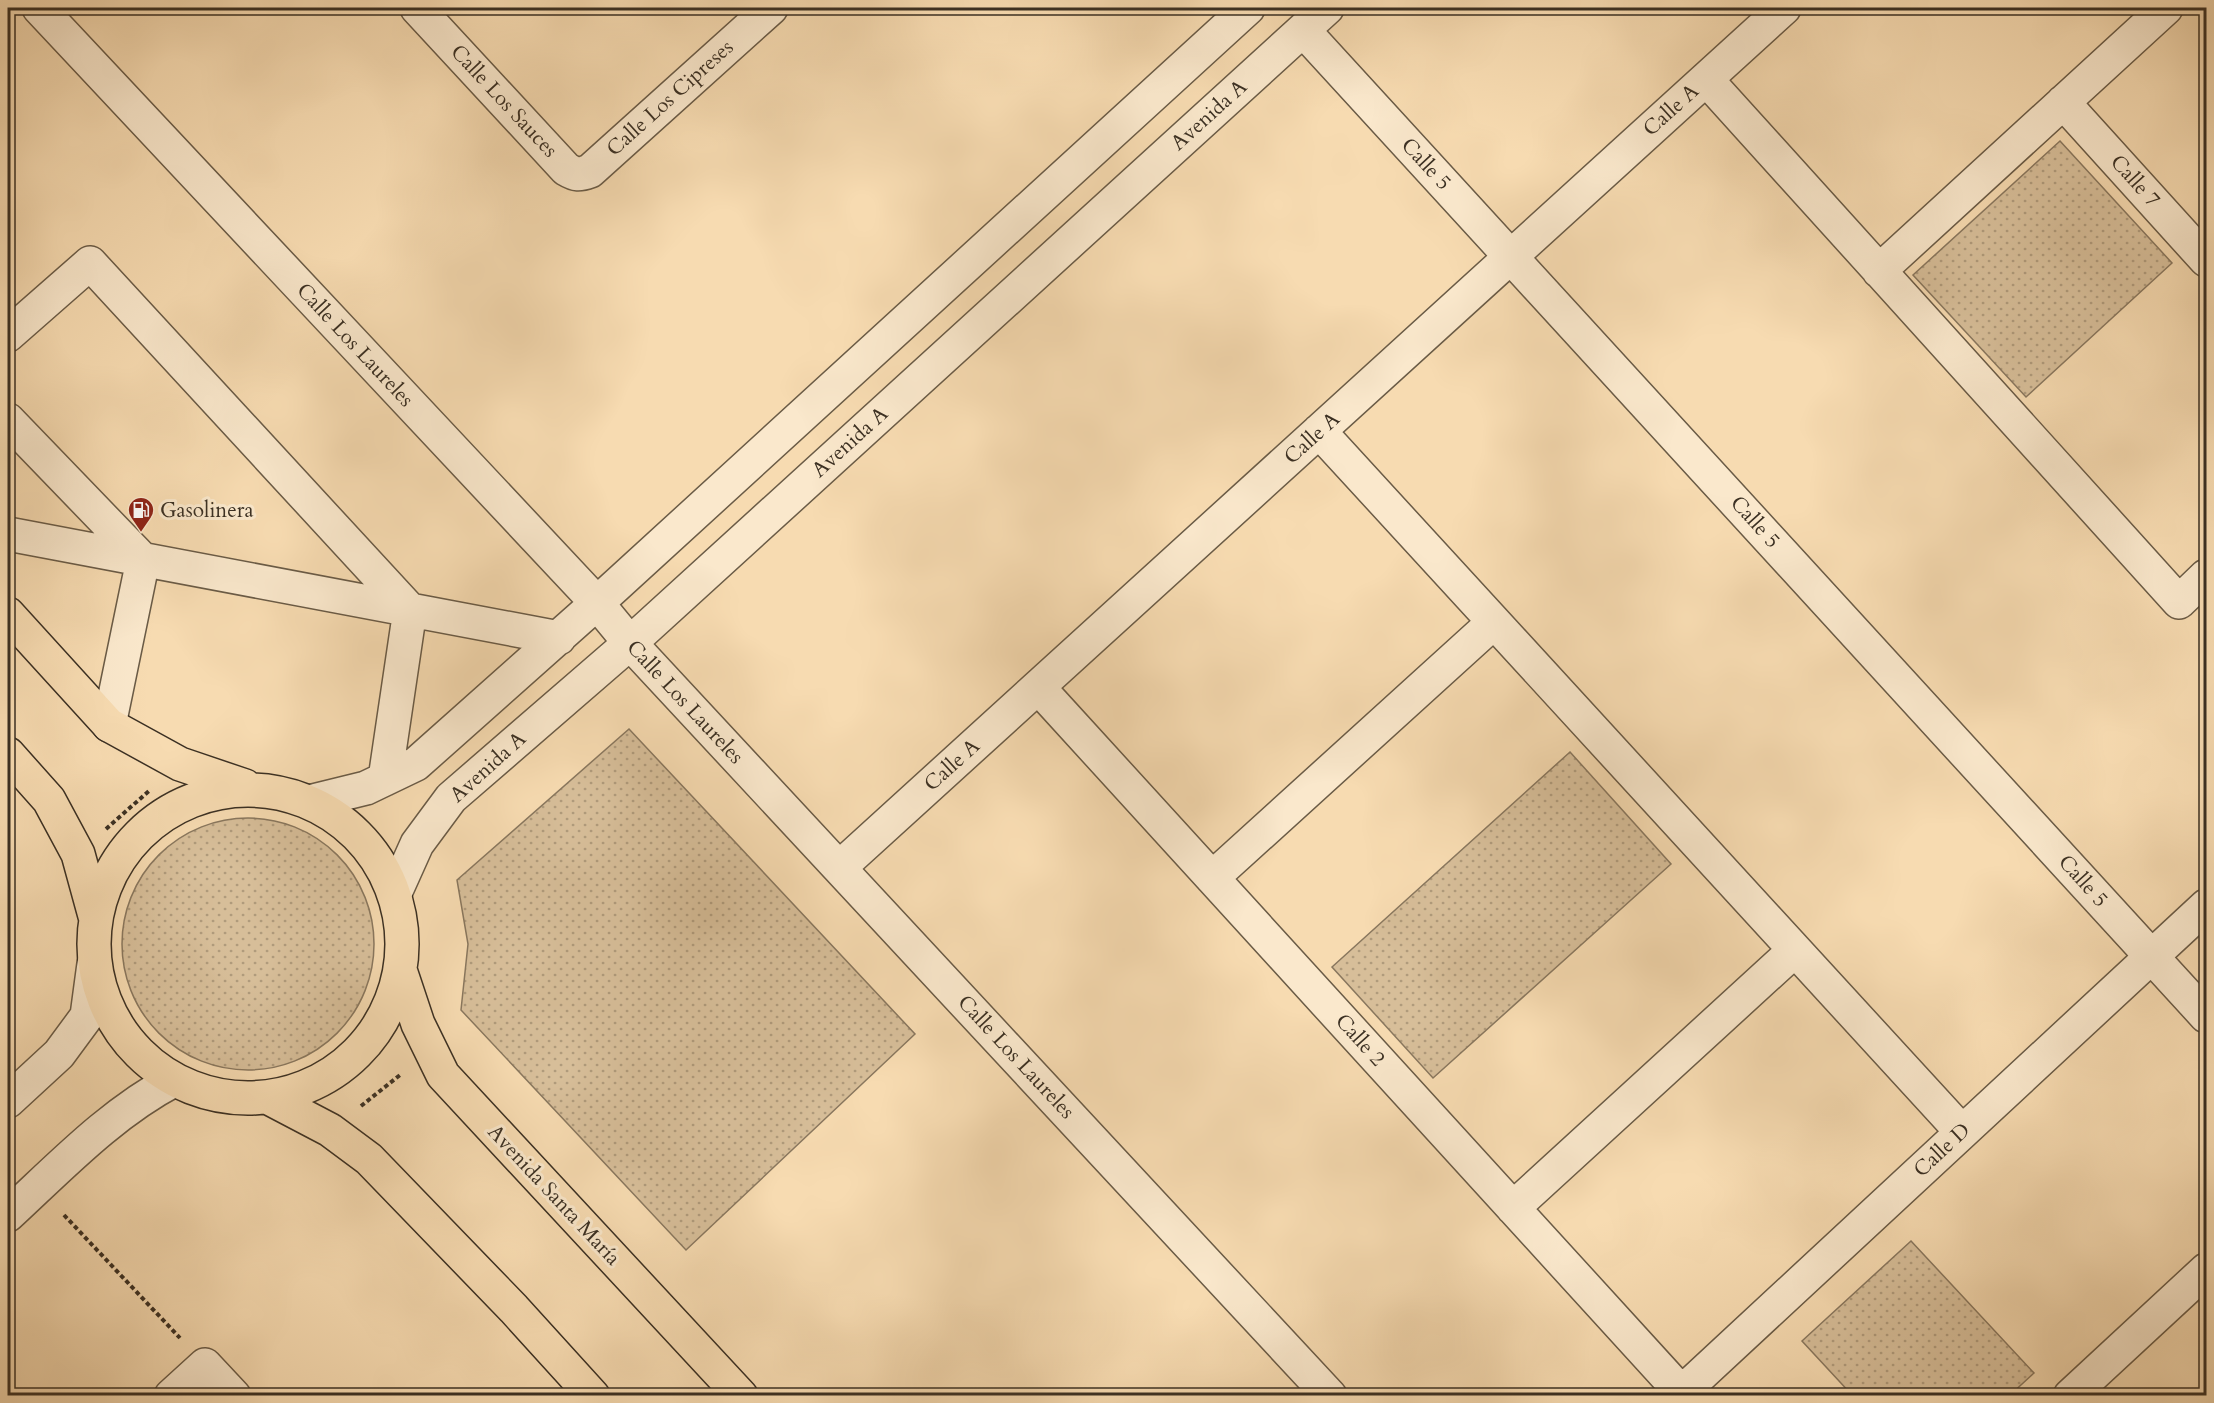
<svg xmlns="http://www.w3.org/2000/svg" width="2214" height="1403" font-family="Cardo,serif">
	<defs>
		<pattern id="park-dots" width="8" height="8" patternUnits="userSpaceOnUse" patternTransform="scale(1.5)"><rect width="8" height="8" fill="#d7be99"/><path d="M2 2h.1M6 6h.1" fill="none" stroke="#b09b7c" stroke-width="1.8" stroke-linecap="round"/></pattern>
	</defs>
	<rect width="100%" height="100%" fill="#f7dbb1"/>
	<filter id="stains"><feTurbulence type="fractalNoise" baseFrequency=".00333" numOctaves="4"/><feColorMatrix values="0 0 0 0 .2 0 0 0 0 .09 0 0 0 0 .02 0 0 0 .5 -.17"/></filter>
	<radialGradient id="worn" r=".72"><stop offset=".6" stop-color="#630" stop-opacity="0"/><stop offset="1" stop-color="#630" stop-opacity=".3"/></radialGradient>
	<!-- park -->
	<path fill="url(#park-dots)" stroke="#89775e" stroke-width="1.5" d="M 2060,141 L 2172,263 L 2026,397 L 1913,275 Z
		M 629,729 L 915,1034 L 686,1250 L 461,1010 L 468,944 L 457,880 Z
		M 1570,752 L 1671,864 L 1433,1078 L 1332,967 Z
		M122 944a126 126 0 1 1 252 0a126 126 0 1 1-252 0Z
		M 1911,1241 L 2034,1373 L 2010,1395 L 1852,1395 L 1802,1341 Z"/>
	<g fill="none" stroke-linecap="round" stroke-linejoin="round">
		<!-- minor casing -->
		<g stroke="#6a5b46" stroke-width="36">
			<path id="minor" d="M 39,8 L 597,603 L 630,643 L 1330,1396
				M 417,8 L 566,169 C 576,175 579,175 590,171 L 771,8
				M 1303,30 L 2206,1016
				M 1706,79 L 2179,602 L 2206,576
				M 2063,102 L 2206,260
				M 1879,271 L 2166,8
				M 8,335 L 90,263 L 410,610
				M 8,420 L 143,560
				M 1319,431 L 1962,1132
				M 8,534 L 559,638
				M 1038,687 L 1681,1392
				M 109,725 L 143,560
				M 385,779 L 410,610
				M 309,802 L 366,788 L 416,764 L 597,603 L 1248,8
				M 839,868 L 1784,8
				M 1212,878 L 1494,622
				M 395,893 L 417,844 L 451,798 L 630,643 L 1327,8
				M 8,1101 L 59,1054 L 87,1016 L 94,964
				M 1513,1208 L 1795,950
				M 8,1215 C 60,1167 111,1113 174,1080
				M 171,1396 L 205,1365 L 234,1396
				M 1678,1396 L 2206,906
				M 2070,1396 L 2206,1270"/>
		</g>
		<!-- major casing -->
		<g stroke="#3b3023" stroke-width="36">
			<path id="major" d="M 8,614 L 109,725 L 180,764 L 245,786
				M 8,754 L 49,800 L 78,854 L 95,916
				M94 944a154 154 0 1 1 308 0a154 154 0 1 1-308 0Z
				M 401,973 L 418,1024 L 443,1075 L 741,1396
				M 269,1098 L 330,1130 L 369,1159 L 514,1309 L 593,1396"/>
		</g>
		<!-- path -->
		<path stroke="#3b3023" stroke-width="4" stroke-dasharray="4.5 3" stroke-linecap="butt" d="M 106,829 L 150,790
			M 361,1106 L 400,1075
			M 64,1215 L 180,1338"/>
		<!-- minor -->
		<use href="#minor" stroke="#fae8cc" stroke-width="33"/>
		<!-- major -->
		<use href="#major" stroke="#f7dbb1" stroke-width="33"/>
	</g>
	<!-- icons -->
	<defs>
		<g id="fuel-pin" transform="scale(1.35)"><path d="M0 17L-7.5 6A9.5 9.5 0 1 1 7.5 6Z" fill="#8f2418" stroke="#fae8cc"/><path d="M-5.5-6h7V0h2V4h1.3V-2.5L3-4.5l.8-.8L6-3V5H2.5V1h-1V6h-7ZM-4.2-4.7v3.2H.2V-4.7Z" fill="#fff"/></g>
	</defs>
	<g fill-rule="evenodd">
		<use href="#fuel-pin" x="141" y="510"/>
	</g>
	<g text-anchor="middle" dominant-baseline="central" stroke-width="6" stroke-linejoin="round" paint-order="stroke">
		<!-- street labels -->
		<g font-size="21" fill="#3b3023" stroke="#fae8cc">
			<text transform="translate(670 98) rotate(-42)">Calle Los Cipreses</text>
			<text transform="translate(504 101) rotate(47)">Calle Los Sauces</text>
			<text transform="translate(1671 110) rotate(-42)">Calle A</text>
			<text transform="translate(1209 115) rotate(-42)">Avenida A</text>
			<text transform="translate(1426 164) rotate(47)">Calle 5</text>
			<text transform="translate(2135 181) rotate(48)">Calle 7</text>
			<text transform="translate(355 345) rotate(47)">Calle Los Laureles</text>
			<text transform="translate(1312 438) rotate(-42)">Calle A</text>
			<text transform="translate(850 442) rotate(-42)">Avenida A</text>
			<text transform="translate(1755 522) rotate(48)">Calle 5</text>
			<text transform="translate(685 702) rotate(47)">Calle Los Laureles</text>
			<text transform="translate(952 765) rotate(-42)">Calle A</text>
			<text transform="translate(488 767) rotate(-42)">Avenida A</text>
			<text transform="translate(2083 881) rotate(48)">Calle 5</text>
			<text transform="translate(1360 1040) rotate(48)">Calle 2</text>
			<text transform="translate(1016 1057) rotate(47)">Calle Los Laureles</text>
			<text transform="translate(1942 1150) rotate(-43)">Calle D</text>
			<text transform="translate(554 1195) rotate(47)">Avenida Santa María</text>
		</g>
		<!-- poi labels -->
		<g font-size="21" fill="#3b3023" stroke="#fae8cc" text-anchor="start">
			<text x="160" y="510">Gasolinera</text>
		</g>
	</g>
	<!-- margin -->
	<rect width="2214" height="1403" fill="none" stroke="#f7dbb1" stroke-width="30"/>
	<rect x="9" y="9" width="2196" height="1385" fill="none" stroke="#3b3023" stroke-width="3"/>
	<rect x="15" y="15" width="2184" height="1373" fill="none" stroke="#3b3023" stroke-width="1.5"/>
	<rect width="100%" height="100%" filter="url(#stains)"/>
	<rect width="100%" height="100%" fill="url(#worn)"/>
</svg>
